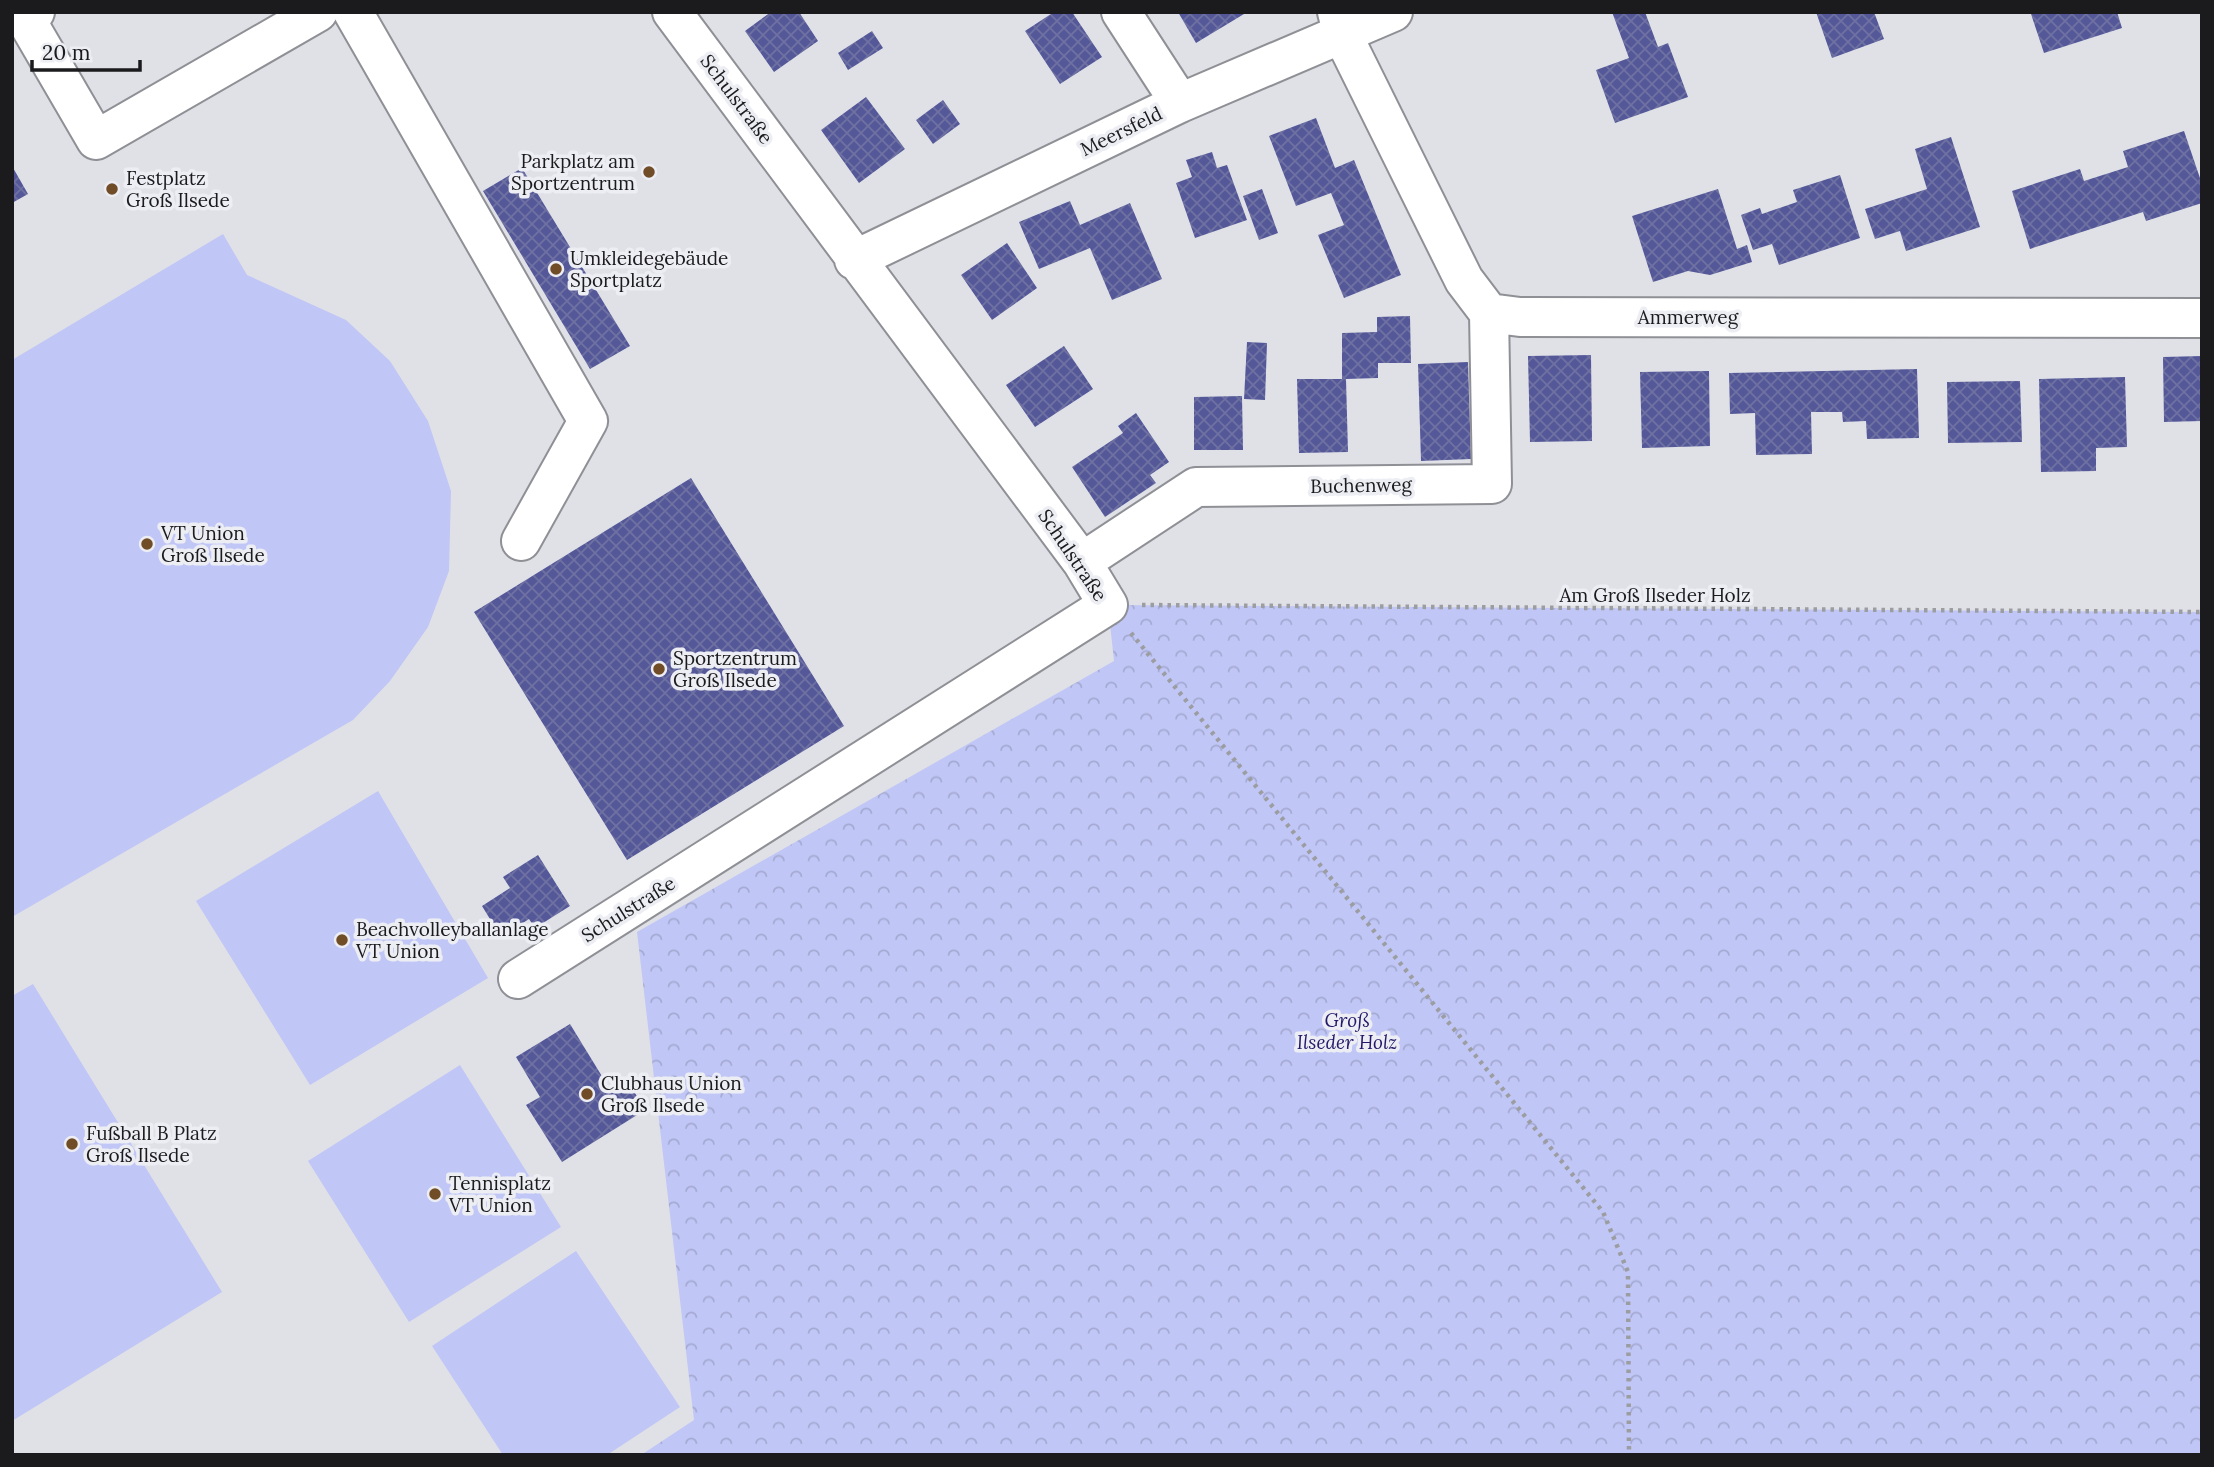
<svg xmlns="http://www.w3.org/2000/svg" width="2214" height="1467" font-family="Lora,serif">
	<defs>
		<pattern id="forest-crowns" width="20" height="18" patternUnits="userSpaceOnUse" patternTransform="scale(1.75)"><rect width="20" height="18" fill="#c0c6f5"/><path d="M2 6a3 3 0 1 1 6 0M12 15a3 3 0 1 1 6 0" fill="none" stroke="#a4aad2"/></pattern>
		<pattern id="building-cross-hatch" width="8" height="8" patternUnits="userSpaceOnUse" patternTransform="scale(1.75)"><rect width="8" height="8" fill="#545898"/><path d="M0 0l8 8M0 8l8-8" fill="none" stroke="#6e71a1"/></pattern>
	</defs>
	<rect width="100%" height="100%" fill="#e0e1e7"/>
	<!-- forest -->
	<path fill="url(#forest-crowns)" d="M 1108,605 L 2202,612 L 2202,1455 L 641,1455 L 694,1420 L 637,932 L 1114,661 Z"/>
	<!-- pitch -->
	<path fill="#c0c6f5" d="M 223,234 L 247,275 L 346,320 L 390,361 L 428,421 L 451,491 L 449,571 L 428,627 L 390,681 L 353,720 L 12,917 L 12,360 Z
		M 378,791 L 488,978 L 310,1085 L 196,901 Z
		M 33,984 L 222,1292 L 12,1421 L 12,996 Z
		M 460,1065 L 561,1227 L 409,1322 L 308,1161 Z
		M 576,1251 L 680,1407 L 607,1455 L 503,1455 L 432,1346 Z"/>
	<!-- building -->
	<path fill="url(#building-cross-hatch)" d="M 771,12 L 799,12 L 818,41 L 774,72 L 745,31 Z
		M 1054,12 L 1072,12 L 1102,57 L 1060,84 L 1025,31 Z
		M 1178,12 L 1243,12 L 1244,14 L 1196,43 Z
		M 1612,12 L 1645,12 L 1658,47 L 1668,43 L 1688,97 L 1615,123 L 1596,70 L 1629,58 Z
		M 1816,12 L 1874,12 L 1884,39 L 1832,58 Z
		M 2037,12 L 2117,12 L 2122,28 L 2044,53 L 2031,14 Z
		M 872,31 L 883,48 L 848,70 L 838,53 Z
		M 866,97 L 905,149 L 859,183 L 821,130 Z
		M 943,100 L 960,124 L 933,144 L 916,120 Z
		M 1316,118 L 1335,168 L 1354,160 L 1401,275 L 1344,298 L 1318,235 L 1344,225 L 1331,193 L 1296,206 L 1269,136 Z
		M 2184,131 L 2202,184 L 2202,203 L 2146,221 L 2143,212 L 2030,249 L 2012,191 L 2080,169 L 2084,181 L 2128,167 L 2123,151 Z
		M 1951,137 L 1980,227 L 1906,251 L 1900,231 L 1875,239 L 1865,209 L 1927,189 L 1915,149 Z
		M 1212,152 L 1217,168 L 1227,165 L 1247,220 L 1195,238 L 1176,183 L 1192,177 L 1186,160 Z
		M 12,166 L 28,194 L 12,203 Z
		M 522,168 L 630,346 L 590,369 L 483,191 Z
		M 1840,175 L 1860,238 L 1779,265 L 1772,244 L 1753,250 L 1741,215 L 1760,208 L 1762,214 L 1797,202 L 1793,190 Z
		M 1262,189 L 1278,233 L 1259,240 L 1243,196 Z
		M 1718,189 L 1737,249 L 1747,245 L 1752,262 L 1710,275 L 1688,271 L 1653,282 L 1632,216 Z
		M 1070,201 L 1080,225 L 1130,203 L 1162,279 L 1112,300 L 1090,248 L 1039,269 L 1019,222 Z
		M 1007,243 L 1037,288 L 992,320 L 961,275 Z
		M 1410,316 L 1411,363 L 1378,363 L 1378,378 L 1346,379 L 1348,452 L 1299,453 L 1297,379 L 1342,379 L 1342,333 L 1377,332 L 1377,317 Z
		M 1247,342 L 1267,343 L 1265,400 L 1244,399 Z
		M 1064,346 L 1093,389 L 1035,427 L 1006,385 Z
		M 1591,355 L 1592,441 L 1530,442 L 1528,356 Z
		M 2202,356 L 2202,421 L 2164,422 L 2163,357 Z
		M 1468,362 L 1471,459 L 1421,461 L 1418,364 Z
		M 1917,369 L 1919,438 L 1867,439 L 1866,421 L 1843,422 L 1842,412 L 1811,412 L 1812,454 L 1756,455 L 1755,413 L 1730,414 L 1729,373 Z
		M 1709,371 L 1710,446 L 1642,448 L 1640,372 Z
		M 2125,377 L 2127,447 L 2096,448 L 2096,471 L 2041,472 L 2039,379 Z
		M 2020,381 L 2022,442 L 1948,443 L 1947,382 Z
		M 1242,396 L 1243,450 L 1194,450 L 1194,397 Z
		M 1136,413 L 1169,462 L 1150,475 L 1156,483 L 1105,517 L 1072,467 L 1123,433 L 1118,426 Z
		M 691,478 L 844,726 L 627,860 L 474,612 Z
		M 538,855 L 570,906 L 535,928 L 529,919 L 501,937 L 482,906 L 510,888 L 503,877 Z
		M 570,1024 L 611,1091 L 628,1081 L 645,1110 L 562,1162 L 526,1105 L 540,1097 L 516,1057 Z"/>
	<g fill="none" stroke-linecap="round" stroke-linejoin="round">
		<!-- minor casing -->
		<g stroke="#8f9096" stroke-width="42">
			<path id="minor" d="M 35,12 L 25,18 L 96,140 L 318,12
				M 353,12 L 588,421 L 521,541
				M 1121,12 L 1180,103
				M 1337,12 L 1343,36 L 1464,280 L 1489,313 L 1520,317 L 2202,318
				M 854,260 L 1180,103 L 1393,12
				M 1082,562 L 1196,487 L 1492,484 L 1489,313
				M 518,979 L 1108,605 L 1082,562 L 672,12"/>
		</g>
		<!-- path -->
		<path stroke="#9c9da1" stroke-width="4.5" stroke-dasharray="3.5 5" stroke-linecap="butt" d="M 1142,605 L 2202,612
			M 1131,633 L 1603,1212 L 1628,1272 L 1629,1455"/>
		<!-- minor -->
		<use href="#minor" stroke="#fff" stroke-width="38"/>
	</g>
	<!-- markers -->
	<g fill="#714d27" stroke="#edeef4" stroke-width="2.5">
		<circle cx="649" cy="172" r="7"/>
		<circle cx="112" cy="189" r="7"/>
		<circle cx="556" cy="269" r="7"/>
		<circle cx="147" cy="544" r="7"/>
		<circle cx="659" cy="669" r="7"/>
		<circle cx="342" cy="940" r="7"/>
		<circle cx="587" cy="1094" r="7"/>
		<circle cx="72" cy="1144" r="7"/>
		<circle cx="435" cy="1194" r="7"/>
	</g>
	<g text-anchor="middle" dominant-baseline="central" stroke-width="7" stroke-linejoin="round" paint-order="stroke">
		<!-- street labels -->
		<g font-size="19" fill="#1b1b1e" stroke="#edeef4">
			<text transform="translate(737 99) rotate(53)">Schulstraße</text>
			<text transform="translate(1121 131) rotate(-26)">Meersfeld</text>
			<text x="1688" y="317">Ammerweg</text>
			<text transform="translate(1361 485) rotate(-1)">Buchenweg</text>
			<text transform="translate(1073 555) rotate(56)">Schulstraße</text>
			<text x="1655" y="595">Am Groß Ilseder Holz</text>
			<text transform="translate(628 909) rotate(-32)">Schulstraße</text>
		</g>
		<!-- poi labels -->
		<g font-size="19" fill="#1b1b1e" stroke="#edeef4" text-anchor="start">
			<text x="635" y="161" text-anchor="end">Parkplatz am<tspan x="635" dy="22">Sportzentrum</tspan></text>
			<text x="126" y="178">Festplatz<tspan x="126" dy="22">Groß Ilsede</tspan></text>
			<text x="570" y="258">Umkleidegebäude<tspan x="570" dy="22">Sportplatz</tspan></text>
			<text x="161" y="533">VT Union<tspan x="161" dy="22">Groß Ilsede</tspan></text>
			<text x="673" y="658">Sportzentrum<tspan x="673" dy="22">Groß Ilsede</tspan></text>
			<text x="356" y="929">Beachvolleyballanlage<tspan x="356" dy="22">VT Union</tspan></text>
			<text x="601" y="1083">Clubhaus Union<tspan x="601" dy="22">Groß Ilsede</tspan></text>
			<text x="86" y="1133">Fußball B Platz<tspan x="86" dy="22">Groß Ilsede</tspan></text>
			<text x="449" y="1183">Tennisplatz<tspan x="449" dy="22">VT Union</tspan></text>
		</g>
		<!-- park labels -->
		<g font-size="19" font-style="italic" fill="#22196a" stroke="#edeef4">
			<text x="1347" y="1020">Groß<tspan x="1347" dy="22">Ilseder Holz</tspan></text>
		</g>
	</g>
	<!-- border -->
	<rect width="2214" height="1467" fill="none" stroke="#1b1b1e" stroke-width="28"/>
	<!-- scale -->
	<path d="M32 60v10h108v-10" fill="none" stroke="#1b1b1e" stroke-width="3.5"/>
	<text x="42" y="60" font-size="21" fill="#1b1b1e" stroke="#edeef4" stroke-width="5" paint-order="stroke">20 m</text>
</svg>
